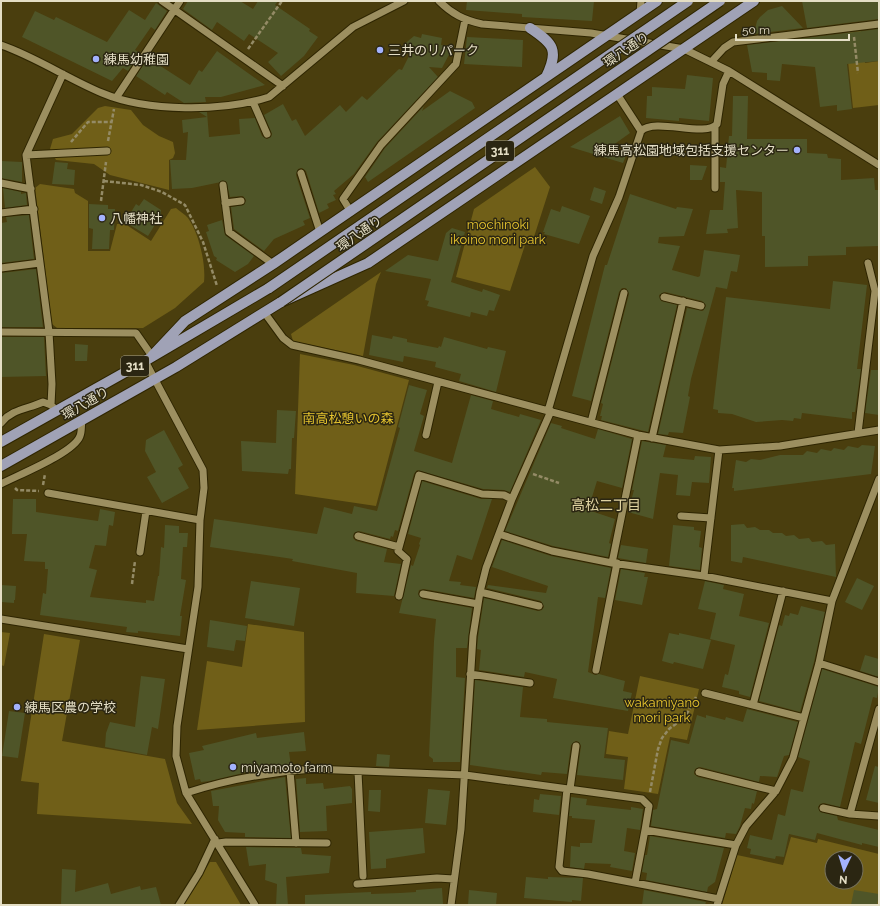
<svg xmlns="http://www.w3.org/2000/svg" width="880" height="906" font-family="Raleway,'Noto Sans JP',sans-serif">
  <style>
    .green { fill: #705f18; fill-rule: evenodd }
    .building { fill: #4f5528 }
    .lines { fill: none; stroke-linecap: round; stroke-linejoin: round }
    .minor-casing { stroke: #2e2501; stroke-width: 9 }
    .major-casing { stroke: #2e2501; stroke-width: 12 }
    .path { stroke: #948b66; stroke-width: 2.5; stroke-dasharray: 4 2; stroke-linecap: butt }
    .minor { stroke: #9c8f60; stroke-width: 7 }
    .major { stroke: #a0a2b6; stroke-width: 10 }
    .major-bridge-casing { stroke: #2e2501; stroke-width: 12; stroke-linecap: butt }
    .major-bridge { stroke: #a0a2b6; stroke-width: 10 }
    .poi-dot { fill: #a3b2fd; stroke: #2b2612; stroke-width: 1.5 }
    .labels { text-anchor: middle; stroke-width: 3; stroke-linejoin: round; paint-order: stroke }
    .shield { fill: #2b2612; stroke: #aca78f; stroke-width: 1 }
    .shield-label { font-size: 12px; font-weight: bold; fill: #e4dec5 }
    .street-label { font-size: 13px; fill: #e4dec5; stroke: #2b2612 }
    .poi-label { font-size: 13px; fill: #e4dec5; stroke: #2b2612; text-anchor: start }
    .park-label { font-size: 13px; fill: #e6c42e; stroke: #2b2612 }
    .neighbourhood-label { font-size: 14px; fill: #e0d3a1; stroke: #2b2612 }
  </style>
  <rect width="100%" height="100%" fill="#4a3e0e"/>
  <path class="green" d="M861 31 865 63 879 61V105L853 108 845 33Z
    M105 106 131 110 143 125 159 136 173 142 175 153 173 158 169 160V190L110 175 94 164 56 160 50 149 53 139 72 134 98 108Z
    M535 167 550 187 533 240 527 239 510 291 456 277 474 209Z
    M40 184 74 189 75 193 88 201V251H110L117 224H125L151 241 171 209 176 208C179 211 185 214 188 218 199 233 206 264 204 282L175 308 143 328H57L52 324 35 188Z
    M381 272 376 284 363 356 293 341 291 334Z
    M300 354 354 365 409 380 376 506 295 494Z
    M248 624 304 632 305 722 197 730 207 661 242 667Z
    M1 632 10 633 4 666 1 665Z
    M44 634 80 640 62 741 165 759 177 803 192 824 37 814 39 783 21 781Z
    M640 676 699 689 687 740 670 737 658 794 624 789 628 757 606 754 609 731 628 734Z
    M791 837 817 843 818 839 879 854V905H722L737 855 783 865ZM832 858H856V882H832Z
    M210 862H216L241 905H184Z"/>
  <path class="building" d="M188 1H240L253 9 258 1H278L275 5 310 29 309 31 318 37 304 56 281 76 268 62 278 53 249 34 244 41 217 22 212 30 183 9Z
    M467 1H594L592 21 522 17V14L466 10Z
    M802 1H879V19L807 28Z
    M156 3 167 11 155 30 151 27 135 50 140 53 128 71 123 68 112 81 22 37 35 11 54 20 56 17 107 42 129 10 145 20Z
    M782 6 803 28 754 34 757 21 760 17 768 10Z
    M879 29V61L847 64 852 109 837 111V105L820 107 815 67 782 64 780 81 767 80V73L752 72 747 45Z
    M422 34 442 38 441 45 453 47 442 68 429 67 438 77 377 142 354 174 334 191 336 194 333 195 336 200 327 204 329 208 319 213 306 171 302 168 298 169 296 175 310 218 303 221 305 225 274 239 264 251 234 229 231 207 244 205 246 200 243 196 230 197 226 181 192 188 172 189 170 160H186L188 132 183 133 182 120 207 117 199 112H207L209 137 240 134 239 119 255 118 262 136 267 139 271 137 272 134 264 115 283 104 292 121 296 119 305 136 340 105 346 112 362 96 367 100 399 69 402 70 413 48 402 46 414 36 421 38Z
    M467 37 523 40 522 67 464 64Z
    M217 51 265 85 221 97H205L206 102 184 103 167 92 165 95 136 76 148 58 190 85 199 70 202 72Z
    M687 75 713 78 709 121 679 118V121L646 118 647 96H652V87L685 89Z
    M450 91 472 102 475 108 368 182 365 177 385 148 424 106 422 111Z
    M733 96H748L747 139H807V153L827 154 828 158 841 159V180L874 178 875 190H879V246L846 247V255L808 256V266L765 267V236H762V192L736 190 738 228 727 229 728 233 706 234 710 210H723L725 182H720V167L726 168 729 136H732Z
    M620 116 630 133 609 148 627 153 623 163 570 147Z
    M1 161 22 162V182L1 178Z
    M55 162 68 163 67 169 75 170 74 185 52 184Z
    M690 165 707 166 702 180H690Z
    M594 187 606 191 602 204 590 200Z
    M3 188 21 192V194L26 193 27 205 5 208Z
    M630 194 676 209 677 207 693 209 684 236 659 237 658 243 680 246 672 270 698 277 700 276 704 250 740 255 737 272 731 271 727 289 716 287 691 379 688 396 690 397 683 433 669 432 668 435 658 434 687 308 703 311 706 305 702 301 665 292 659 295 661 301 677 305 648 432 601 420 602 416H600L603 404 601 403 629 294 626 288H622L619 292 591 401 572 396 605 265H607Z
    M144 199 161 210V215L148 236 125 222 136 204 139 206Z
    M89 204 108 205V209H115L114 230H110L109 249H92L93 229 89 228Z
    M562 206 590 216 579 244 544 234 545 232H543L551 209 560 212Z
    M29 215 34 259 1 263V223L7 222 6 217Z
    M222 220 225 235 254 256 248 264 235 272 216 260 217 258 214 256 206 232 209 231 207 225Z
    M452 228 465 232 451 282 482 292 483 289 500 295 494 311 489 310 487 316 471 312 470 317 427 306 429 301 425 300 431 279 385 271 408 255 438 261 446 233Z
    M36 269 43 327H1V273Z
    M833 281 867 285 857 369H861L855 412H852V419L802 413 801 419 794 418 793 421 782 420 756 422 732 414 718 413V410L713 409 726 297 830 309Z
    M372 335 392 339 393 336 407 339V342L438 348 439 346 441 347 444 337 487 349 488 347 506 351 496 392 459 381 461 374 435 367 436 362 404 356 403 362 369 355Z
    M1 337H44L46 376 1 377Z
    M75 344 88 345 87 361H75Z
    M871 370H879V415L865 413Z
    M409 385 427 390 420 414 424 416 414 451 452 463 471 395 493 401 491 409 519 417 520 414 541 420 510 492 504 490 483 489 417 470 414 474 398 531 395 530 393 537 391 536 390 539 359 531 354 533 353 538 356 541 387 549 384 562 401 564 394 596 356 593 357 573 292 561 293 559 210 547 214 519 317 534 324 507 352 514 354 506 377 511 400 428 398 427Z
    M277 410 296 411 294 438H292L291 469H289L288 474 242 471 241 441 276 443Z
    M551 423 562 426 561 428 595 439 598 429 632 439 622 488 597 481 588 510 615 519 609 543 611 544 608 557 553 546 505 531Z
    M164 430 183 465 178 468 189 488 162 503 147 477 156 472 145 451 146 440Z
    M642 441 666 445 663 457 694 460 695 456 711 457 709 483 692 482 690 496 676 495 678 475 660 473 653 519 628 512 634 490H632Z
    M862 445 875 446 871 474 734 491V488H732L736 460 746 462 751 459 760 460 780 455H803L807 451 817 453 821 449 831 451 834 448 844 450 848 446 858 448Z
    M422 481 481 499H492L472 560 457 555 449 581 461 582 460 585 476 587 474 598 424 589 419 590 418 594 422 599 472 608 467 648H456V677L465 678 460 762H433V759L429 756 434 641 436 619 399 613 411 565 413 566 420 545 419 544 421 538 408 534Z
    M13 499H36V512L98 521 100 509 115 512 113 526 109 525 106 546 95 545 89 568 97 570 90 597 146 603V600L154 601 158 576H159L161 547 164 548 165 525 179 526V533H188L187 547H183L181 579 186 580 180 616H182L180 636 138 631V633L126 632 127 627 40 615 43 593 46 594 48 569H45V562L24 561 27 534H12Z
    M744 524 747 528 755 527 760 530H769L773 533H782L786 536 794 535 799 539 809 538 812 542 822 541 826 545 835 544 836 577 743 557 742 563 731 561V525Z
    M673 525 694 527V530L701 531 699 547 702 548 700 570 669 566Z
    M502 540 551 556 611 568 605 598 598 597 588 672 595 675 599 674 625 681 623 691 632 693 628 711 553 698 557 679 525 672 524 677 479 670 481 650 477 649 478 637 484 598 538 611 542 610 544 607 541 601 487 588 488 585 546 593 548 586 492 567Z
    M621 545 648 549 646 563 618 558Z
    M621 569 645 573 644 577H648L642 605 615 600Z
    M857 578 874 586 862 610 845 602Z
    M251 581 300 588 294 626 245 618Z
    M705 581 724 585 723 589 744 594 739 616 769 623 750 697 739 694V691L722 687 725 674 728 675 735 645 710 639 716 613 698 609Z
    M1 585 16 586 15 600H14V603L1 602Z
    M801 606 825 612 814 662 800 712 759 701 779 625 782 626 785 615 789 616 790 613 798 615Z
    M210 620 247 626 245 641 236 640 234 651 207 647Z
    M669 633 679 635V633L711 640 703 669 674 662 673 664 662 661Z
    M865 655 879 659V677L860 671Z
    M822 669 879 687 877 698 873 697 861 744 855 742 840 807 824 803 820 804 818 807 820 812 837 816 838 820 879 830V847L862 843V845L817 833 815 840 789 834 784 857 776 856 775 859 750 854 751 849 747 848 750 835 772 840 778 814 785 816 791 789 803 792 810 761 798 757Z
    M141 676 165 679 158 729 152 727 147 755 105 747 106 733 110 722 135 727Z
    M475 680 523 687 520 717 547 719V722L608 728 604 758 625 760 623 780 577 775 581 746 579 742 576 741 571 745 567 774 542 772 541 775 470 765Z
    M747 709 798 722 789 755 784 756 777 777 760 776 759 782 700 767 695 769 694 774 698 777 757 791 754 804 752 803 751 809 745 808 740 826 736 834 726 833 725 838 651 826 653 810 657 809 671 740 689 744 697 715 706 718V715L725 720 726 717 743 722Z
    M9 711 25 713 18 758 2 756Z
    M304 732 306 751 289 752 291 766 247 772 210 781 201 782 200 779 195 780 189 753 204 750 202 746 256 733 257 738Z
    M377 754 390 755 389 767 376 766Z
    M875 766 879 767V803L866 800Z
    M285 777 291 838 245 837V833L225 832 218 820 219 806H213L211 791Z
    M306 778V784L323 783 324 789 350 786 352 789V803L326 806 327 831 300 832 296 779Z
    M428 789 450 791 446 825 425 823Z
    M369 790H381L380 812 368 811Z
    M540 794 561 796 559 815 533 812 534 799 539 800Z
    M571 797 587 799 586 805 631 810V807L643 809 640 830 627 828 624 851 635 853 632 871 610 867 611 864 585 863 584 869 570 867 571 846 580 847V843H592L595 820 572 818V816H569Z
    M423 828 425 853 386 859V868L371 869 369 832Z
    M650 836 724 848 715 882 708 887 707 892 646 880 647 873 642 872 645 855H647Z
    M246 847 301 848 302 854 331 856 329 873 286 877 288 905H276L277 884 265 880 266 864 249 866Z
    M62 869 76 870 75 892 108 883 111 894 140 886 141 890 156 887 161 905H61Z
    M526 877 548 879V877L583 878 581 901 572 900V902L524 898Z
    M442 888 443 904 305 905V895L371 892V894L400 893 416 892V890Z
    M469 890 497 893 496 905H468Z
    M644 890 706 902 705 905H642Z
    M854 890 879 894 877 905H851Z"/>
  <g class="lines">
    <defs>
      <path id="minor" d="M162 1 283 86
        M439 1C452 14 464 20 482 24L591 33 684 49 729 71 879 165
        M640 13 641 1
        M1 45C36 57 68 79 102 93 147 112 223 112 269 97L353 27 404 1
        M712 61 724 48 733 42 879 24
        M617 94 641 131C655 117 705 138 717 124L723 84 729 71
        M116 98 180 1
        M253 102 267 134
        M26 155 107 151
        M301 173 320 232
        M1 183 31 189
        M223 185 229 232 273 264
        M715 188V127
        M225 203 241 201
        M351 212 343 199 381 145 456 64 465 20
        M1 213 34 209
        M1 268 40 263
        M664 297 701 306
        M264 312 283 338 292 345 359 360 638 435 719 450 780 446 879 430
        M1 332 136 333 152 356
        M145 361 203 470 204 488 200 520 198 587 177 726 176 756 186 793 255 905
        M51 405 52 384 49 332 26 155 63 74
        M548 411 593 256 619 197 641 131
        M591 422 624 293
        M1 423C12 409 28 409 43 402L51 405 53 407
        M858 433 875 291 868 263
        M426 435 438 382
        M638 435 612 563 704 576 832 601
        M652 438 683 301
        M1 484C18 475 74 453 80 436 82 431 81 425 82 420
        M48 493 200 520
        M681 516 711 518
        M499 534 552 551 612 563
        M358 536 399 547
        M140 552 146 511
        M704 576 719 450
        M783 591 753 705 804 718
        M480 592 539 606
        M423 594 478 604
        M399 596 407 559 398 551 419 475 482 494 504 495 512 499
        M1 619 188 649
        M819 663 879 682
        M596 670 617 563
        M470 674 530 683
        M705 693 753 705
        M290 771 296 843
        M358 772 363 876
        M699 772 776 791
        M567 789 559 867 562 871 588 874 719 899
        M570 789 576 746
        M186 793C226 780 270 772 312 769L465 775 642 799 649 806 645 830 736 845
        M823 808 850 814 879 816
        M850 814 879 709
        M218 843 226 842 327 843
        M635 883 645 830
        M357 884 437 878 454 879
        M179 905 199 873 215 839
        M451 905 461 829 473 636 480 592 486 568 512 499 551 411
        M717 905 736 845 746 826 776 791 793 758 819 663 832 601 879 479"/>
      <path id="major" d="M530 28C554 44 559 50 546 77
        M152 356 185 321 273 264 657 1
        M1 442 145 361 269 288
        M1 466 176 367 281 302 368 263 754 1"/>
    </defs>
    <use href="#minor" class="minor-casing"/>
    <use href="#major" class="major-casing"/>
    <path class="path" d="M854 37 858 73
      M248 49 282 1
      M108 141 114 109
      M71 142 88 122H111
      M104 181 141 185 162 192 185 205 203 242 217 286
      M101 201 106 162
      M533 474 559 483
      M43 485 45 474
      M15 488 17 490 39 491
      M132 584 135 561
      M650 792 658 749 662 738 669 729 685 717 696 697"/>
    <use href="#minor" class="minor"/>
    <use href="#major" class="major"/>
    <defs>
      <path id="major-bridge" d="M269 288 688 1
        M281 302 720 1"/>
    </defs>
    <use href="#major-bridge" class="major-bridge-casing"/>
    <use href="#major-bridge" class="major-bridge"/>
  </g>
  <g class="poi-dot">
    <circle cx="380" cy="50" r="4"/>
    <circle cx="96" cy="59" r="4"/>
    <circle cx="797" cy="150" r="4"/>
    <circle cx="102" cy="218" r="4"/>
    <circle cx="17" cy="707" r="4"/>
    <circle cx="233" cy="767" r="4"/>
  </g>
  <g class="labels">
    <g class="shield">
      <rect x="486" y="141" width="28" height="20" rx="3"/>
      <rect x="121" y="356" width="28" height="20" rx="3"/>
    </g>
    <g class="shield-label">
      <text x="500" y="155">311</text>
      <text x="135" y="370">311</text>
    </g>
    <g class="street-label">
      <text transform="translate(626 49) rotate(-34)" y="5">環八通り</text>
      <text transform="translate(359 233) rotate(-35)" y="5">環八通り</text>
      <text transform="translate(85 403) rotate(-30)" y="5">環八通り</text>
    </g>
    <g class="poi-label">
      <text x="388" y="55">三井のリパーク</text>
      <text x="104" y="64">練馬幼稚園</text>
      <text x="789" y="155" text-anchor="end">練馬高松園地域包括支援センター</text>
      <text x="110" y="223">八幡神社</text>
      <text x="25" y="712">練馬区農の学校</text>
      <text x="241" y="772">miyamoto farm</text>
    </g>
    <g class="park-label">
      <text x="498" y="229">mochinoki<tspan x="498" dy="15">ikoino mori park</tspan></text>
      <text x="348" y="423">南高松憩いの森</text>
      <text x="662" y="707">wakamiyano<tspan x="662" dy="15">mori park</tspan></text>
    </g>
    <g class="neighbourhood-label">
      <text x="606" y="510">高松二丁目</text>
    </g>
  </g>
  <rect width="880" height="906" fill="none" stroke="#e4dec5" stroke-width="4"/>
  <g transform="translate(844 870) rotate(184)"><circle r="19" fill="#2b2612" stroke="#75705a"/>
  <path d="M0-3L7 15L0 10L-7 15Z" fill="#a3b2fd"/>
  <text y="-6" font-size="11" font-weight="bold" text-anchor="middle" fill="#e4dec5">N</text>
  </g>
  <path d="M736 34v6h113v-6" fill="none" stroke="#e4dec5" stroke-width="2"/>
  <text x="742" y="34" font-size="12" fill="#e4dec5" stroke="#2b2612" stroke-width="3" paint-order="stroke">50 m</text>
</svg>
